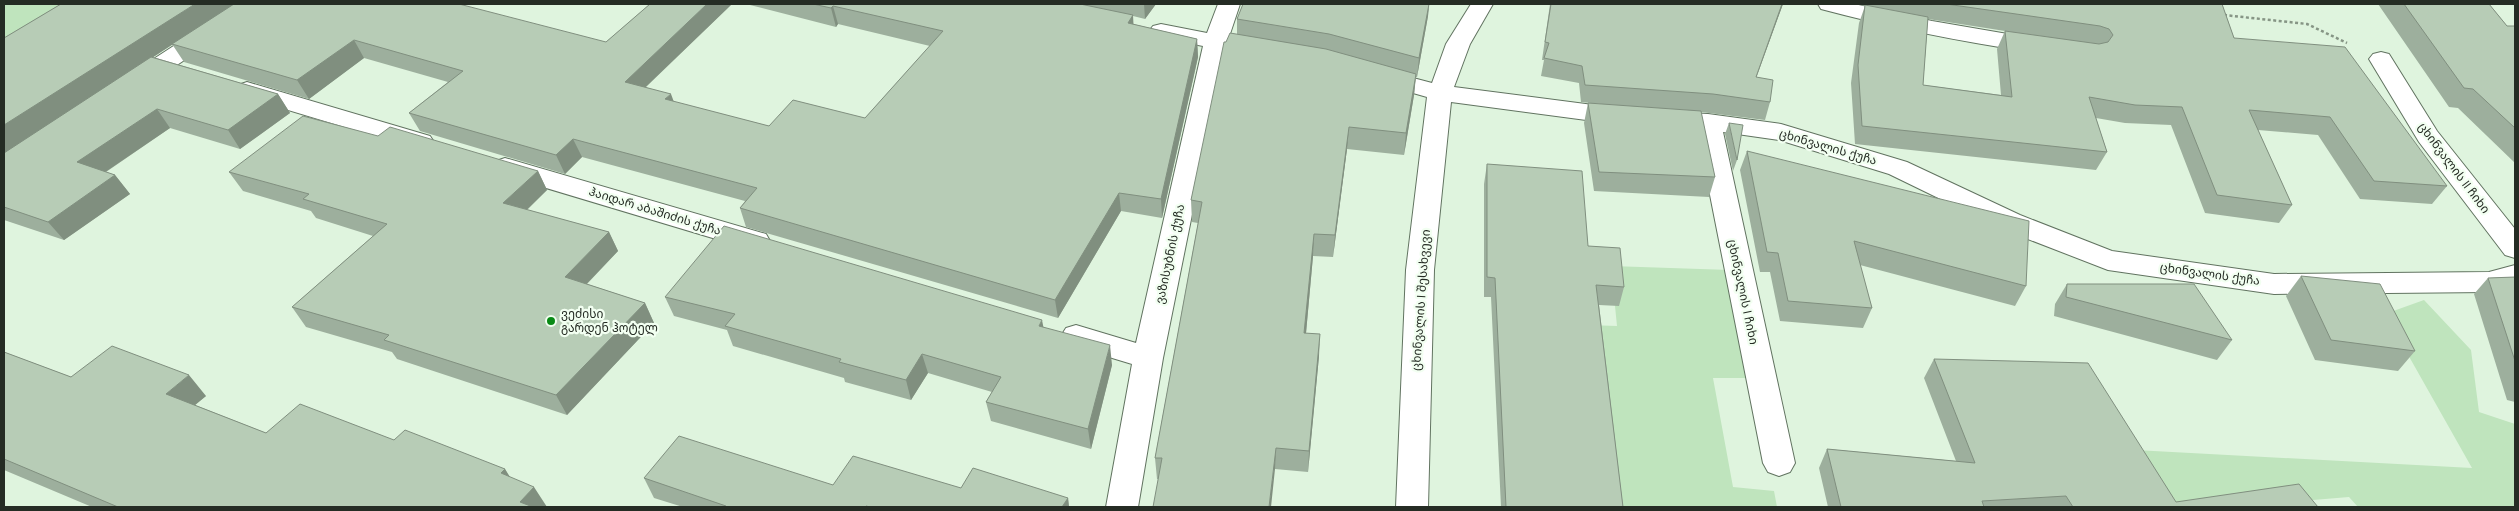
<svg xmlns="http://www.w3.org/2000/svg" width="2519" height="511" font-family="'DM Sans','Noto Sans Georgian',sans-serif">
  <style>
    .green { fill: #bfe4bd }
    .lines { fill: none; stroke-linecap: round; stroke-linejoin: round }
    .street-casing { stroke: #617360; stroke-width: 2 }
    .path { stroke: #869585; stroke-width: 2.5; stroke-dasharray: 3 2.5; stroke-linecap: butt }
    .street { fill: #fff; fill-rule: evenodd }
    .wall { fill: #9daf9d; fill-rule: evenodd }
    .shaded-wall { fill: #808f7f }
    .building { fill: #b7ccb6; stroke: #808f7f }
    .poi-dot { fill: #088a15; stroke: #f2fff1; stroke-width: 2 }
    .labels { text-anchor: middle; stroke-width: 4.5; stroke-linejoin: round; paint-order: stroke }
    .street-label { font-size: 12px; fill: #252c24; stroke: #f2fff1 }
    .poi-label { font-size: 12px; fill: #252c24; stroke: #f2fff1; text-anchor: start }
  </style>
  <rect width="100%" height="100%" fill="#dff4de"/>
  <path class="green" d="M4 4H83L4 52Z
    M1611 266 1730 270 1756 378H1713L1733 487 1774 491 1777 507H1606L1587 325 1617 326Z
    M2424 300 2471 350 2479 412 2515 424V507H2358L2349 497 2229 507H2164L2135 450 2472 468 2385 314Z"/>
  <g class="lines">
    <defs>
      <path id="street" d="M238 4H264L261 9 144 87 135 89 126 87 123 82 126 77Z
        M1218 4H1240L1229 37 1269 46 1273 51 1269 56 1261 58 1225 51 1163 358 1138 507H1106L1132 364 1066 344 1061 336 1066 328 1076 325 1136 343 1203 46 1153 36 1149 31 1153 26 1161 24 1207 33Z
        M1471 4H1493L1470 44 1454 87 1624 109 1633 111 1636 117 1633 123 1624 125 1451 102 1434 270 1428 507H1396L1406 270 1427 97 1371 81 1367 76 1371 71 1379 69 1432 83 1446 44Z
        M1818 4H1854L1932 21 2037 39 2045 41 2049 46 2045 51 2037 53C1964 42 1892 28 1821 9Z
        M2381 52 2389 54 2437 131 2515 229V258L2505 255 2419 142 2369 59 2373 54Z
        M247 82 430 136 434 142 430 148 421 150 238 95 235 90 238 85Z
        M1665 112 1708 114 1781 124 1907 162 2020 215 2112 251 2274 274 2489 272 2515 265V285L2489 292 2274 294 2108 270 2002 229 1889 174 1779 140 1723 132 1795 463 1790 472 1779 476 1768 472 1763 463 1697 129 1656 126 1653 120 1656 114Z
        M505 158 766 234 770 241 766 248 756 251 496 173 492 167 496 161Z"/>
    </defs>
    <use href="#street" class="street-casing"/>
    <path class="path" d="M2224 15 2307 24 2347 43"/>
    <use href="#street" class="street"/>
  </g>
  <path class="wall" d="M61 4 606 42 650 4H732L646 87 674 102 769 126 865 118 930 46 838 24 836 27 746 4H1156L1145 19 1133 16V24L1197 39 1198 57 1162 218 1121 211 1058 318 746 227 740 208 745 201 582 157 565 174 420 131 409 113 448 82 364 58 309 99 184 62 172 44 153 57 278 94 290 113 240 149 170 128 106 172 115 175 130 194 64 240 4 220V38Z
    M1243 4H1429L1428 16 1417 77H1416L1414 95 1404 155 1347 149 1333 257 1313 256 1306 333 1319 356 1308 472 1275 469 1157 479 1155 458 1198 223 1192 222 1191 200 1226 42 1237 35V19Z
    M1550 4H1783L1756 77 1770 102 1765 120 1701 112 1715 177 1709 197 1594 191 1584 123 1588 103 1610 105 1581 102 1579 83 1541 76 1544 60H1542Z
    M1855 4H2222L2234 38 2447 186 2432 204 2360 199 2318 135 2258 130 2292 205 2279 223 2205 213 2171 125 2125 123 2096 118 2107 152 2096 170 1855 144 1851 83 1859 23 1865 6ZM1928 19 2005 31 1997 49 2001 95 1923 85Z
    M2378 4H2489L2507 26H2515V163L2458 108 2449 107Z
    M1729 123 1737 160 1733 171 1725 134Z
    M378 136 538 171 547 190 527 210 609 232 618 251 587 284 645 303 654 323 567 415 397 359 392 352 306 327 292 307 373 236 316 218 311 211 243 191 229 172Z
    M1747 151 2026 286 2015 306 1860 265 1872 308 1863 328 1780 321 1770 272H1760L1740 170Z
    M1487 164 1588 246 1624 287 1619 306 1599 305 1623 507H1501L1491 297H1484V184Z
    M2301 276 2415 351 2398 371 2315 360 2286 296Z
    M2515 277V402L2507 400 2474 294 2488 278Z
    M2067 284 2232 340 2217 360 2054 316 2055 304Z
    M665 297 1043 327 1112 365 1091 449 991 421 986 402 992 392 928 373 911 400 845 382 844 378 733 346 727 330 674 316Z
    M4 352 71 377 206 396 195 405 266 433 394 440 505 469 509 477 547 507H92L4 470Z
    M1934 359 2176 502 2318 507H1828L1819 468 1827 449 1956 461 1924 378Z
    M644 478 833 485 961 488 1068 498 1069 507H683L654 498Z"/>
  <path class="shaded-wall" d="M195 4H235L4 154V125Z
    M707 4H732L632 100 625 82Z
    M1144 4H1156L1145 19Z
    M1429 4 1428 16 1417 77 1419 58Z
    M1782 4H1783L1750 95 1756 77Z
    M833 6 838 24 836 27 831 8Z
    M1133 15 1134 34 1128 23Z
    M1197 39 1198 57 1162 218 1161 199Z
    M354 40 364 58 309 99 297 80Z
    M1416 74 1414 95 1404 155 1406 133Z
    M278 94 290 113 240 149 228 130Z
    M671 94 678 113 665 99Z
    M157 109 170 128 92 181 77 162Z
    M1349 127 1347 149 1333 257 1335 235Z
    M573 139 582 157 565 174 556 155Z
    M538 171 547 190 513 223 503 203Z
    M115 175 130 194 64 240 48 222Z
    M1119 193 1121 211 1058 318 1055 300Z
    M609 232 618 251 575 296 565 277Z
    M1314 234 1313 256 1304 355V333Z
    M645 303 654 323 567 415 556 395Z
    M1042 320 1046 340 1039 326Z
    M1320 334 1319 356 1308 472 1309 451Z
    M1110 345 1112 365 1091 449 1088 429Z
    M922 354 928 373 911 400 906 380Z
    M189 375 206 396 184 414 166 394Z
    M1276 448 1275 469 1271 507H1269Z
    M505 469 518 490 501 473Z
    M534 487 547 507H523L520 502Z
    M1068 498 1069 507H1062Z"/>
  <path class="building" d="M61 4H195L4 125V38Z
    M234 4H459L606 42 650 4H707L625 82 671 94 665 99 769 126 793 100 865 118 943 31 833 6 831 8 813 4H1080L1133 15 1128 23 1197 39 1161 199 1119 193 1055 300 740 208 757 188 573 139 556 155 409 113 463 71 354 40 297 80 172 44Z
    M1243 4H1429L1419 58 1329 34 1237 19Z
    M1551 4H1782L1756 77 1773 80 1770 102 1713 94 1585 85 1582 66 1544 58 1549 43 1545 42Z
    M1946 4H2222L2234 38 2345 47 2447 186 2374 181 2330 117 2249 110 2292 205 2217 195 2182 107 2135 105 2089 97 2107 152 1862 126 1858 65 1865 5 1928 17 1923 85 2012 97 2005 31 2099 44 2108 42 2113 35 2109 29 2100 26Z
    M2404 4H2489L2507 26H2515V128L2473 89 2464 88Z
    M1230 33 1326 49 1416 74 1406 133 1349 127 1335 235 1314 234 1304 333 1320 334 1309 451 1276 448 1269 507H1153L1162 458H1155L1202 202 1191 200 1224 42H1226Z
    M151 57 278 94 228 130 157 109 77 162 115 175 48 222 4 207V153Z
    M1588 103 1701 111 1715 177 1599 172Z
    M303 116 378 136 390 127 538 171 503 203 609 232 565 277 645 303 556 395 384 340 389 335 292 307 387 224 303 199 309 194 229 172Z
    M1729 123 1743 125 1737 160Z
    M1747 151 2029 221 2026 286 1854 241 1872 308 1788 301 1778 253 1767 252Z
    M1487 164 1582 171 1588 246 1620 248 1624 287 1596 285 1623 507H1506L1495 278 1487 277Z
    M724 226 1042 320 1039 326 1110 345 1088 429 986 402 1001 377 922 354 906 380 839 362 841 359 725 326 735 314 665 297Z
    M2301 276 2380 284 2415 351 2331 340Z
    M2515 277V361L2488 278Z
    M2067 284H2194L2232 340 2066 297Z
    M112 346 189 375 166 394 266 433 300 404 394 440 405 430 505 469 501 473 534 487 520 502 533 507H118L4 459V352L71 377Z
    M1934 359 2088 363 2176 502 2299 484 2318 507H2073L2066 496 1982 501 1984 507H1841L1827 449 1975 463Z
    M679 436 833 485 853 456 961 488 973 468 1068 498 1062 507H870L866 506 865 507H725L726 506 644 478Z"/>
  <circle class="poi-dot" cx="551" cy="321" r="5"/>
  <g class="labels">
    <g class="street-label">
      <text transform="translate(1828 147) rotate(16)" y="4">ცხინვალის ქუჩა</text>
      <text transform="translate(2454 168) rotate(53)" y="4">ცხინვალის II ჩიხი</text>
      <text transform="translate(655 211) rotate(17)" y="4">ჰაიდარ აბაშიძის ქუჩა</text>
      <text transform="translate(1170 254) rotate(-78)" y="4">ვაზისუბნის ქუჩა</text>
      <text transform="translate(2210 274) rotate(8)" y="4">ცხინვალის ქუჩა</text>
      <text transform="translate(1743 292) rotate(78)" y="4">ცხინვალის I ჩიხი</text>
      <text transform="translate(1421 300) rotate(-86)" y="4">ცხინვალის I შესახვევი</text>
    </g>
    <g class="poi-label">
      <text x="561" y="318">ვეძისი<tspan x="561" dy="14">გარდენ ჰოტელ</tspan></text>
    </g>
  </g>
  <rect width="2519" height="511" fill="none" stroke="#252c24" stroke-width="10"/>
</svg>
